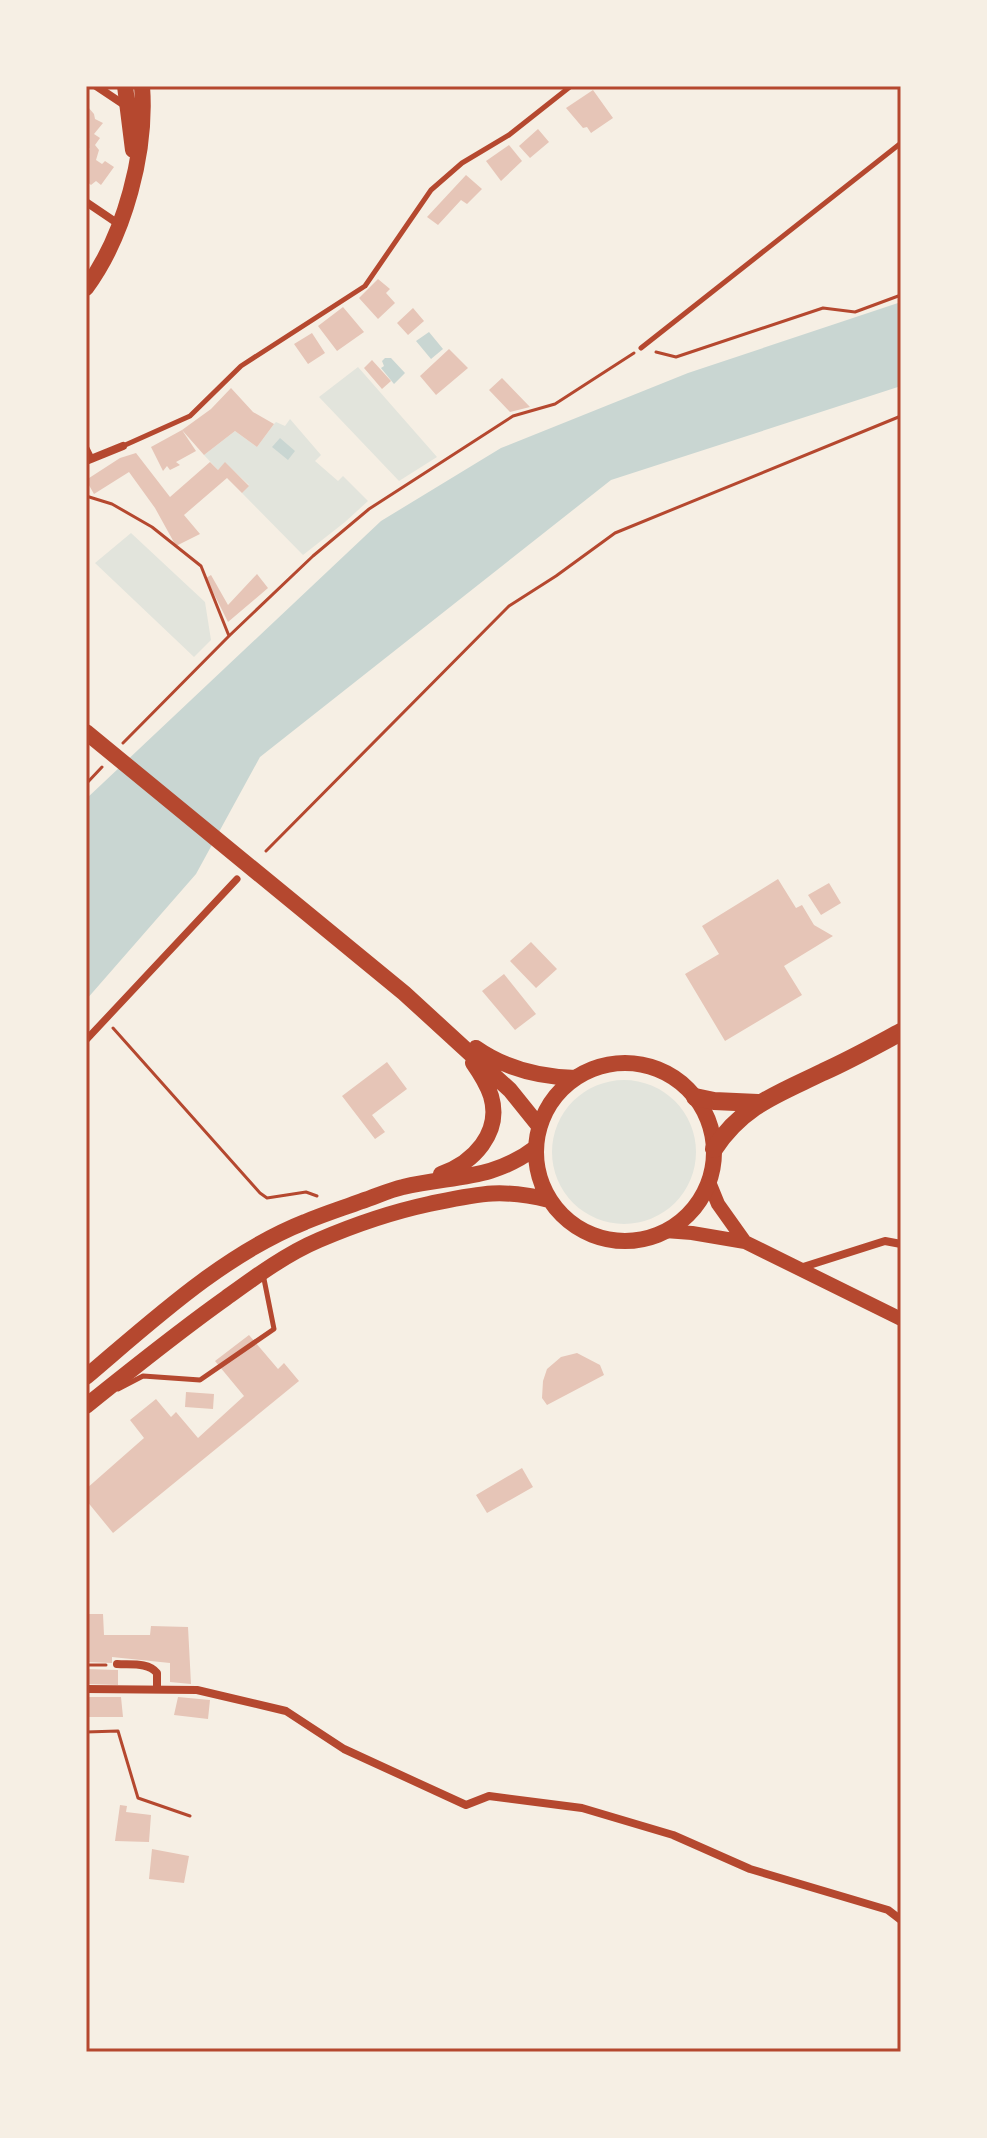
<svg xmlns="http://www.w3.org/2000/svg" width="987" height="2138" font-family="'Fira Sans Condensed',sans-serif">
  <style>
    .green { fill: #e2e4dc }
    .water { fill: #c9d6d2 }
    .building { fill: #e6c5b7 }
    .lines { fill: none; stroke-linecap: round; stroke-linejoin: round }
    .path { stroke: #b5482f; stroke-width: 3 }
    .service { stroke: #b5482f; stroke-width: 5 }
    .pedestrian { stroke: #b5482f; stroke-width: 7 }
    .minor { stroke: #b5482f; stroke-width: 8 }
    .secondary { stroke: #b5482f; stroke-width: 14 }
    .primary { stroke: #b5482f; stroke-width: 16 }
    .trunk { stroke: #b5482f; stroke-width: 18 }
    .neatline { fill: none; stroke: #b5482f; stroke-width: 3 }
  </style>
  <rect width="100%" height="100%" fill="#f6efe4"/>
  <path class="green" d="M358 367 437 457 399 481 319 397Z
    M290 419 321 455 315 461 338 481 343 476 368 501 345 522 303 555 242 493 249 485 225 463 218 470 204 455 235 431 257 447 274 424 276 422 285 426Z
    M131 533 205 602 211 640 194 657 95 563Z
    M552 1152a72 72 0 1 1 144 0a72 72 0 1 1-144 0Z"/>
  <path class="water" d="M901 302V386L611 480 260 757 196 874 86 1000V799L381 521 501 448 688 373Z
    M429 332 443 349 431 359 416 341Z
    M385 358H391L405 373 394 384 381 368 384 366 382 361Z
    M280 438 295 451 288 460 272 447Z"/>
  <path class="building" d="M593 90 613 118 591 133 587 127 583 128 566 108Z
    M88 107 94 114 95 119 103 123 94 134 100 138 95 145 99 150 96 160 102 164 105 161 114 167 101 185 96 181 91 185 86 181V152L90 149 86 146V108Z
    M538 129 549 142 530 158 519 146Z
    M509 145 522 161 501 181 486 161Z
    M466 175 482 189 467 204 461 200 438 225 427 217Z
    M378 279 390 289 386 293 395 303 378 319 359 298Z
    M343 307 364 332 337 351 318 326Z
    M413 308 424 321 408 335 397 323Z
    M312 333 325 353 308 364 294 344Z
    M449 349 468 368 436 395 420 376Z
    M372 360 391 381 382 389 364 368Z
    M502 378 530 407 510 412 489 390Z
    M231 388 253 412 274 424 257 447 235 431 204 455 182 430 196 451 176 462 180 465 170 470 167 466 163 471 151 447 182 430 211 409Z
    M136 453 170 497 210 462 218 470 225 462 249 486 242 493 227 478 184 515 200 534 176 546 155 508 129 472 94 494 86 480 120 458Z
    M257 574 268 588 228 622 206 578 211 575 228 605Z
    M778 879 796 908 802 905 814 925 833 936 784 966 802 995 725 1041 685 974 719 954 702 926Z
    M829 883 841 903 821 915 808 895Z
    M531 942 557 969 536 988 510 961Z
    M504 974 536 1014 515 1030 482 991Z
    M387 1062 407 1089 372 1115 385 1132 375 1139 342 1096Z
    M249 1335 278 1369 284 1363 299 1381 113 1533 86 1500V1489L144 1438 130 1420 156 1399 171 1417 176 1412 198 1438 244 1396 215 1361Z
    M577 1353 600 1365 604 1375 547 1405 542 1398 543 1381 547 1369 561 1357Z
    M186 1392 214 1394 213 1409 185 1407Z
    M522 1468 533 1487 487 1513 476 1495Z
    M86 1614H103L104 1635H150L151 1626 188 1627 191 1684 170 1682V1663L112 1657V1663L86 1662Z
    M86 1669 118 1670V1685L86 1684Z
    M86 1697H121L123 1717H86Z
    M178 1697 210 1700 208 1719 174 1715Z
    M120 1805 127 1806 126 1812 151 1815 149 1842 115 1841Z
    M152 1849 189 1856 184 1883 149 1879Z"/>
  <g class="lines">
    <path class="path" d="M656 352 676 357 823 308 855 312 901 295
      M86 496 112 504 152 527 201 566 229 636
      M123 743 229 636 313 556 369 509 513 416 555 404 634 353
      M86 784 102 767
      M266 851 509 606 556 576 615 533 901 416
      M113 1028 260 1193 267 1198 306 1192 317 1196
      M86 1665H106
      M86 1732 118 1731 138 1798 190 1816"/>
    <path class="service" d="M641 348 901 143
      M86 446 92 458
      M123 446 190 416 241 366 365 286 431 190 462 163 509 135 571 86
      M118 1389 143 1376 200 1380 274 1329 263 1274"/>
    <path class="pedestrian" d="M86 1040 237 879"/>
    <path class="minor" d="M96 86 126 106
      M86 202 120 225
      M86 461 123 446
      M800 1268 885 1241 901 1244
      M117 1664C131 1665 148 1662 157 1673V1689
      M86 1689 197 1690 286 1711 344 1749 466 1805 489 1796 582 1808 673 1835 750 1869 888 1910 901 1920"/>
    <path class="secondary" d="M709 1182 718 1204 745 1242
      M665 1231 692 1233 745 1242 901 1319"/>
    <path class="primary" d="M125 86 133 150
      M86 288C125 235 147 151 142 86
      M86 732 404 993 510 1090 539 1126
      M476 1048C506 1069 539 1077 576 1078
      M536 1152a89 89 0 1 1 178 0a89 89 0 1 1-178 0Z
      M441 1174C473 1163 502 1133 491 1096 487 1084 480 1073 473 1063
      M86 1377C152 1321 224 1254 305 1222 324 1214 343 1208 362 1201 375 1197 389 1190 403 1187 452 1175 492 1181 535 1148
      M86 1406C132 1369 178 1332 226 1298 255 1277 286 1254 319 1240 354 1225 392 1212 429 1204 478 1194 500 1188 549 1200"/>
    <path class="trunk" d="M695 1097 714 1101 758 1103
      M714 1149C743 1105 778 1094 823 1072 850 1060 875 1046 901 1032"/>
  </g>
  <rect width="987" height="2138" fill="none" stroke="#f6efe4" stroke-width="176"/>
  <rect x="88" y="88" width="811" height="1962" class="neatline"/>
</svg>
